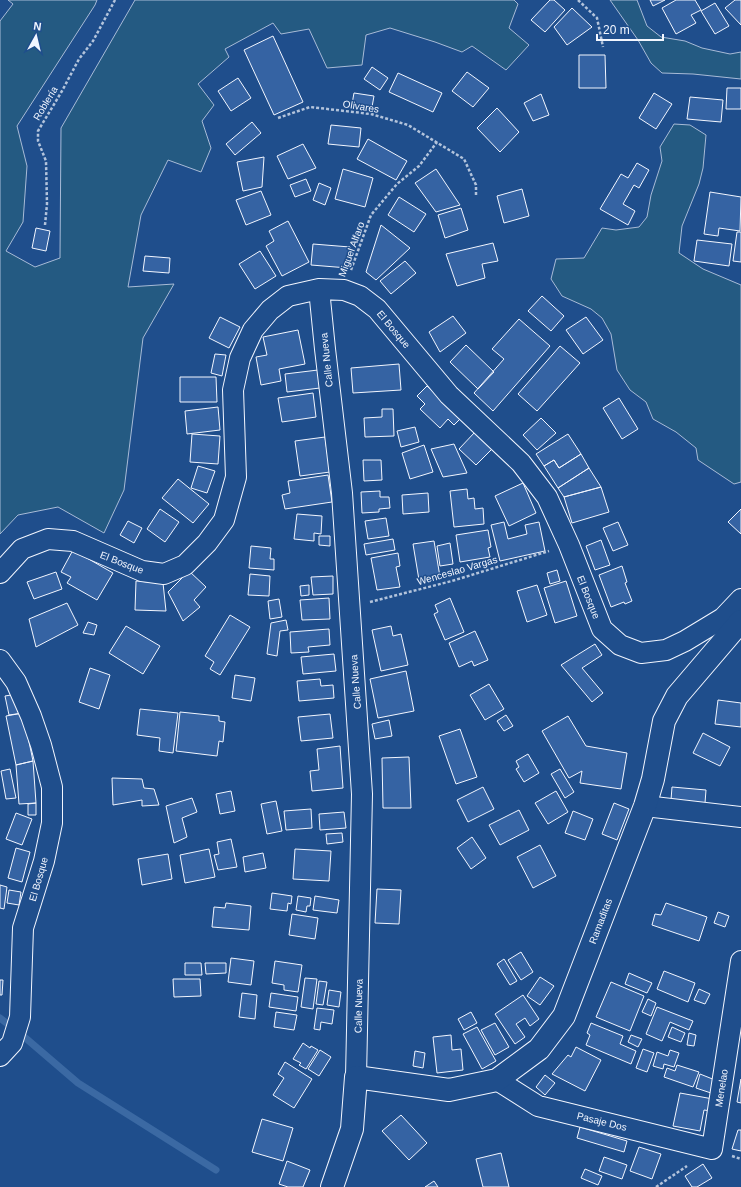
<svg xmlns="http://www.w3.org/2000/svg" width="741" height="1187" font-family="Arial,sans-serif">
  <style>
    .green { fill: #245a82; stroke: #a8bbd7 }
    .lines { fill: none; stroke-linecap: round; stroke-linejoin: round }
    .stream { stroke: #3b69a3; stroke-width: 7 }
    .building { fill: #3563a3; stroke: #f2f6ff }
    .minor-casing { stroke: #f2f6ff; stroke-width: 22 }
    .tertiary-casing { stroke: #f2f6ff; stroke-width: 24 }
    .path { stroke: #b3c4dc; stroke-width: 2.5; stroke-dasharray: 3 2; stroke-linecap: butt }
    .minor { stroke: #1f4e8c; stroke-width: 20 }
    .tertiary { stroke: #1f4e8c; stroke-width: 22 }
    .labels { text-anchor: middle; stroke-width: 3; stroke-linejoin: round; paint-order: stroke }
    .street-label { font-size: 10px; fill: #f2f6ff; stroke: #1f4e8c }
  </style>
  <rect width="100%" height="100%" fill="#1f4e8c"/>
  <path class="green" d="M8 0H97L95 5 17 126 27 166 23 222 6 251 35 267 60 258 61 128 135 0H514L518 4 509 28 529 45 506 70 472 46 462 52 435 42 390 28 366 35 362 65 327 68 309 29 281 34 273 23 225 49 229 57 198 84 214 105 202 121 211 148 201 172 168 160 141 215 128 287 174 284 143 338 124 490 104 533 58 507 18 515 0 534V21L13 4Z
    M610 0H637L647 26 661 37 685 41 702 48 730 54 741 52V79L693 74 662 73 651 63 638 40Z
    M674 124 690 125 706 135 703 168 699 184 682 226 679 253 703 269 741 285V482L734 484 698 460 696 448 676 432 653 419 646 402 630 390 617 370 611 334 602 318 591 309 562 296 551 279 556 259 584 258 602 228 616 230 639 227 647 217 651 195 662 161 660 147Z"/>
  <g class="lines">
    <path class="stream" d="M0 1018 22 1035 78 1083 216 1170"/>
  </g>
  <path class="building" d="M550 0H554L565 10 545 32 531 20Z
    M650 0H665L653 6Z
    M676 0H695L701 10 691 15 696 23 676 34 662 8Z
    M735 0H741V25L725 8Z
    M715 3 729 26 715 34 701 11Z
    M572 8 592 27 567 45 554 27Z
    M273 36 303 102 274 115 244 50Z
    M579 55H605L606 88H579Z
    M372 67 388 78 380 90 364 79Z
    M467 72 489 88 473 107 452 91Z
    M398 73 442 93 433 112 389 92Z
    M238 78 251 98 231 111 218 91Z
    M727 88H741V109H726Z
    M354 93 374 96 372 107 352 104Z
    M654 93 672 104 656 129 639 118Z
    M541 94 549 115 533 121 524 103Z
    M690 97 723 100 721 122 687 119Z
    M497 108 519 132 500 152 477 128Z
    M252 122 261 133 235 155 226 144Z
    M331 125 361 128 359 147 328 144Z
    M368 139 407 161 396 180 357 159Z
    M303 144 316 168 288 179 277 156Z
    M264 157 262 187 243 191 237 162Z
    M637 163 649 170 639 188 634 185 623 204 635 211 628 225 600 209 621 174 628 178Z
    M343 169 373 178 365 207 335 199Z
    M436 169 460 205 436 212 415 183Z
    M306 179 311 191 295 197 290 185Z
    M319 183 331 188 325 205 313 200Z
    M522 189 529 216 504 223 497 196Z
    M261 191 271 215 246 225 236 200Z
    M710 192 741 197 740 231 719 228 718 236 704 234Z
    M399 197 426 214 414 232 388 215Z
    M461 208 468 230 445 238 438 215Z
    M288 221 309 262 282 276 266 246 274 241 269 231Z
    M381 225 410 248 376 280 366 272Z
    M36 228 50 231 46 251 32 248Z
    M737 232H741V262L733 261Z
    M697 240 732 244 729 266 694 261Z
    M493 243 498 261 482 264 485 278 457 286 446 254Z
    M313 244 350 247 348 268 311 265Z
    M260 251 276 276 255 289 239 264Z
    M145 256 170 258 169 273 143 271Z
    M405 261 416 273 391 294 380 281Z
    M542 296 564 316 551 331 528 311Z
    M453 316 466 333 440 352 429 332Z
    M220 317 240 327 229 348 209 338Z
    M586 317 603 340 583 354 566 330Z
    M519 319 550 346 493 411 474 393 504 359 492 349Z
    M298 330 305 364 279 369 281 381 261 385 256 357 267 355 263 337Z
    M466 345 494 372 478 389 450 362Z
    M560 346 580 363 537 411 518 394Z
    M215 354 226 355 222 376 211 373Z
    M399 364 401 390 353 393 351 368Z
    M318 370 320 388 287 392 285 374Z
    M180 377H216L217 402H180Z
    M427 386 462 417 454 425 448 419 440 428 420 409 425 404 417 396Z
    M313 393 316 417 282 422 278 398Z
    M619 398 638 429 622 439 603 408Z
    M218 407 220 430 187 434 185 411Z
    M382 409H393L394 436 365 437 364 418 382 417Z
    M541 418 556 433 537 450 523 435Z
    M415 427 419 442 401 447 397 431Z
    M475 432 492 449 476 465 459 449Z
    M192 434 220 436 218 464 190 462Z
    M568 434 581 454 559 468 554 460 544 466 536 454Z
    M325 437 330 472 300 476 295 441Z
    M454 444 467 473 443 477 431 449Z
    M424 445 433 472 410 479 402 453Z
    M581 454 589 468 558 488 544 466 554 460 559 468Z
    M363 460H381L382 480 364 481Z
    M198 466 215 471 207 493 191 488Z
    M589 468 601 487 564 497 558 488Z
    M328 475 332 502 285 509 282 495 290 493 288 481Z
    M178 479 209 504 193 523 162 498Z
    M523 483 536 513 509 526 495 496Z
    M601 487 609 512 572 523 564 497Z
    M467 489 468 499 474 498 475 509 483 508 484 524 454 527 450 491Z
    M380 491V497H389L390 508 379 509V512L362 513 361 492Z
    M428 493 429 512 403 514 402 495Z
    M160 509 179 522 165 542 147 529Z
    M741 509V534L728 522Z
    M297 514 322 516 321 534 314 533V541L294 539Z
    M386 518 389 536 368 539 365 521Z
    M128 521 142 528 134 543 120 535Z
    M504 522 508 539 527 534 525 525 539 522 545 551 500 561 491 525Z
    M618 522 628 545 613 551 603 528Z
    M488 530 491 547 488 548 490 557 460 562 456 535Z
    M319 536H330V546L319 545Z
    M393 539 395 550 366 555 364 544Z
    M601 540 610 565 595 570 586 546Z
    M434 541 440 577 419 580 413 544Z
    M450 543 453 564 440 566 437 546Z
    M251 546 271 548 270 559H274V570L249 568Z
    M73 550 113 573 97 600 67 583 71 577 61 572Z
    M398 553 400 566 396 567 400 587 377 590 371 558Z
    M622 566 627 582 625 583 632 601 625 604 624 602 611 607 599 575Z
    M557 570 560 581 550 584 547 573Z
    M189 571 206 587 194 600 200 607 183 621 168 592Z
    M56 572 62 589 34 599 27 582Z
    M250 574 270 576 269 596 248 595Z
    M333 576V594L313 595 311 577Z
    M136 581 163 583 166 611 135 610Z
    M566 581 577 616 555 623 544 588Z
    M309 585V595L301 596 300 586Z
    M537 585 547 615 527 622 517 591Z
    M329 598 330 619 302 620 300 600Z
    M450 598 464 632 445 640 434 614 438 612 435 605Z
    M279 599 282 617 270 619 268 601Z
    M67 603 78 625 36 647 29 619Z
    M230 615 250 627 220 675 210 669 214 662 205 656Z
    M286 620 288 630 280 631 277 656 267 654 271 623Z
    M88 622 97 625 94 635 83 633Z
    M126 626 160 646 143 674 109 653Z
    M391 626 393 636 401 634 408 665 381 671 372 630Z
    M329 629 330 645 308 647 309 652 291 653 290 632Z
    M475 631 488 660 474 666 472 661 459 667 449 643Z
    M595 644 602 655 582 668 603 693 592 702 561 665Z
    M334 654 336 671 303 674 301 657Z
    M90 668 110 675 99 709 79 702Z
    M406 671 414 711 378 718 370 679Z
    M235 675 255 678 251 701 232 698Z
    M320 679 321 686 333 685 334 698 299 701 297 681Z
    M489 684 504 709 485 720 470 695Z
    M17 694 23 713 9 715 5 696Z
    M718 700 741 703V727L715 724Z
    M140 709 178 713 173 753 159 751 160 738 137 735Z
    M180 712 219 716V721L225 722 223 742 219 741 217 756 176 751Z
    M23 713 33 761 16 765 6 716Z
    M330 714 333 738 301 741 298 717Z
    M506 715 513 726 504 731 497 721Z
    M568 716 586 746 627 753 621 789 580 783 582 771 569 778 542 731Z
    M389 720 392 736 375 739 372 724Z
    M460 729 477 777 456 784 439 736Z
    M703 733 730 747 720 766 693 753Z
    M340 746 343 788 312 791 310 771 319 770 317 749Z
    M528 754 539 773 524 782 516 769 519 767 516 761Z
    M409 757 411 808H383L382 758Z
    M33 761 36 803 19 804 16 765Z
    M10 769 16 798 6 799 1 771Z
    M560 769 574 792 565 798 551 774Z
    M112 778 142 779 144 788 154 789 159 805 142 806V800L113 805Z
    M483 787 494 809 468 822 457 800Z
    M672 787 706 790 705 803 671 800Z
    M231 791 235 811 220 814 216 794Z
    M556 791 568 812 548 824 535 803Z
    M192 798 197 812 182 818 187 837 174 843 166 806Z
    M276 801 282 831 267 834 261 804Z
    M36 803V815H28V804Z
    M614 803 629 809 617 840 602 834Z
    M311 809 312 828 286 830 284 811Z
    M519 810 529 830 500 845 489 825Z
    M573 811 593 819 585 840 565 833Z
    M344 812 346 828 320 830 319 814Z
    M16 813 32 819 22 845 6 839Z
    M342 833 343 842 327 844 326 834Z
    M472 837 486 858 471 869 457 848Z
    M231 839 237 867 218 870 214 855 219 854 217 842Z
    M540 845 556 876 533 888 517 857Z
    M16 848 30 852 22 882 8 878Z
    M209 849 215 877 185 883 180 855Z
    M295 849 331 851 329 881 293 879Z
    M263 853 266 868 245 872 243 857Z
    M168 854 172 879 142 885 138 859Z
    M0 885 7 887 4 909 0 908Z
    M377 889 401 890 399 924 375 923Z
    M9 890 21 892 19 905 7 903Z
    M272 893 292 896 291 904 288 903 287 911 270 909Z
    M298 896 311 898 310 906H307L306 912 296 910Z
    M315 896 339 900 337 913 313 910Z
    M226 903 251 906 249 930 212 927 214 907 225 908Z
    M666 903 707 917 699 941 652 925 655 914 661 915Z
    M718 912 729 916 725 927 714 923Z
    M292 914 318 918 315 939 289 935Z
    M521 952 533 972 521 980 508 960Z
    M231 958 254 961 251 985 228 982Z
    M504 959 517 981 510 985 497 964Z
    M275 961 302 965 298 992 284 990V985L272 983Z
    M185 963H201L202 975H185Z
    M205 963H226V973L206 974Z
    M664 971 695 983 688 1002 657 989Z
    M629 973 652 983 647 993 625 984Z
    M540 977 554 986 540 1005 527 996Z
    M305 978 317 979 313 1009 301 1007Z
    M173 979H200L201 996 174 997Z
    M0 980H3L2 995H0Z
    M319 981 327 982 323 1005 316 1004Z
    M611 982 644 996 630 1031 596 1017Z
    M699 989 710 994 705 1004 694 1000Z
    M329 990 341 992 339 1007 327 1005Z
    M242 993 257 995 255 1019 239 1017Z
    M271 993 298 997 296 1011 269 1007Z
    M523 995 539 1019 530 1026 525 1018 516 1024 525 1037 515 1044 495 1014Z
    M648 999 656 1003 651 1016 642 1012Z
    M657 1007 693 1021 689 1030 670 1022 662 1041 646 1034Z
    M317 1008 334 1010 332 1024 321 1022 320 1030 314 1029Z
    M276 1012 297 1015 294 1030 274 1027Z
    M471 1012 477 1023 464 1030 458 1019Z
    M495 1023 509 1047 495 1055 481 1030Z
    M591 1023 623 1036 620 1044 636 1051 631 1064 586 1045 590 1035 587 1033Z
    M477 1027 496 1061 482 1069 463 1034Z
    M672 1027 685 1033 681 1042 668 1037Z
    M689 1033 696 1035 694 1046 687 1045Z
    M451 1035 452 1050 461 1049 463 1070 437 1073 433 1037Z
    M631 1035 642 1039 638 1047 628 1042Z
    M303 1043 310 1048 311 1046 318 1050 306 1069 299 1065 301 1063 293 1059Z
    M576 1047 601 1060 585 1091 552 1074 568 1055 571 1057Z
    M643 1049 654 1053 647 1072 636 1068Z
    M320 1050 331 1057 319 1076 308 1069Z
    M670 1050 679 1053 674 1067 664 1064 663 1069 653 1066 657 1052 668 1056Z
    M415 1051 425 1053 423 1068 413 1066Z
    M285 1062 312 1079 294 1108 273 1095 284 1078 278 1074Z
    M677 1065 699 1072 693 1087 664 1077 667 1068 675 1071Z
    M700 1074 715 1080 711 1093 696 1088Z
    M545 1075 555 1083 545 1095 536 1087Z
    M741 1079V1103L737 1102Z
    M680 1093 713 1099 711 1111 704 1110 700 1131 673 1126Z
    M401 1115 427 1143 409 1160 382 1131Z
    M262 1119 293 1128 283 1161 252 1152Z
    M580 1127 627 1141 624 1152 577 1138Z
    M738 1130H741V1151L732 1149Z
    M639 1147 661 1154 652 1179 630 1171Z
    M501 1153 509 1187H483L476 1159Z
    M604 1157 627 1165 622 1179 599 1171Z
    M287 1161 310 1170 303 1187H288L279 1184Z
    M703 1164 712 1178 697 1187H692L685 1176Z
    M585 1169 602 1176 598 1185 581 1178Z
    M434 1181 438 1187H425Z"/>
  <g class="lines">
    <defs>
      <path id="minor" d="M319 289 325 349 342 493 362 794 356 1077
        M0 573 22 549 48 539 73 541 142 571 164 574 185 565 207 543 224 520 236 477 233 390 240 358 253 330 270 310 288 296 319 289 344 290 360 296 377 309 449 395 521 463 547 497 569 545 602 629 620 645 641 653 666 650 685 641 723 618 741 599
        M0 660 16 682 31 716 41 745 52 787V823L44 861 23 928 20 1017 12 1043 0 1056
        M645 806 741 817
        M497 1080 538 1106 712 1149 741 961"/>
      <path id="tertiary" d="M332 1187 352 1129 356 1077 449 1090 497 1080 539 1049 564 1016 645 806 653 779 664 721 677 696 741 621"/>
    </defs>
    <use href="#minor" class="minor-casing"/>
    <use href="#tertiary" class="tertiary-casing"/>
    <path class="path" d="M578 0 597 18 603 47
      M278 118 310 107 371 114 408 125 464 159 476 185V196
      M45 225 47 204 46 161 38 141V131L62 91 79 59 93 41 115 0
      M351 270 371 215 397 184 419 166 437 142
      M370 602 452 581 549 551
      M732 1156 741 1159
      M656 1187 687 1166"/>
    <use href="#minor" class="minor"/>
    <use href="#tertiary" class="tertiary"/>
  </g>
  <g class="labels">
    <g class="street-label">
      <text transform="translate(45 103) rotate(-59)" y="4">Roblería</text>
      <text transform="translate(361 106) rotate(9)" y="4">Olivares</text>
      <text transform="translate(351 249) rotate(-70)" y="4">Miguel Alfaro</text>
      <text transform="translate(394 329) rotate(50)" y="4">El Bosque</text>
      <text transform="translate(326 360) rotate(-96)" y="4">Calle Nueva</text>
      <text transform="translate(122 562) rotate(21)" y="4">El Bosque</text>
      <text transform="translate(457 570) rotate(-16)" y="4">Wenceslao Vargas</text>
      <text transform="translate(589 597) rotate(68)" y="4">El Bosque</text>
      <text transform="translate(355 682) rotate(-94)" y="4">Calle Nueva</text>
      <text transform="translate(38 879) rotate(-74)" y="4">El Bosque</text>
      <text transform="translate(600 921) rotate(-69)" y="4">Ramaditas</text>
      <text transform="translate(358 1006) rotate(-89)" y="4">Calle Nueva</text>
      <text transform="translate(721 1088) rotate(-81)" y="4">Menelao</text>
      <text transform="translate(602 1121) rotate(14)" y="4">Pasaje Dos</text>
    </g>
  </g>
  <g transform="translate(36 36) rotate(8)" stroke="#1f4e8c" stroke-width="3" paint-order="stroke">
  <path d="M0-3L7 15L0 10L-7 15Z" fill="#f2f6ff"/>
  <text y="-6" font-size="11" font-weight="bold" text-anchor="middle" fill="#f2f6ff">N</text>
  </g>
  <path d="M597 34v6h66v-6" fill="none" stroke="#f2f6ff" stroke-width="2"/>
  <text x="603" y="34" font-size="12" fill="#f2f6ff" stroke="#1f4e8c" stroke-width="3" paint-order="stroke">20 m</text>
</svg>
